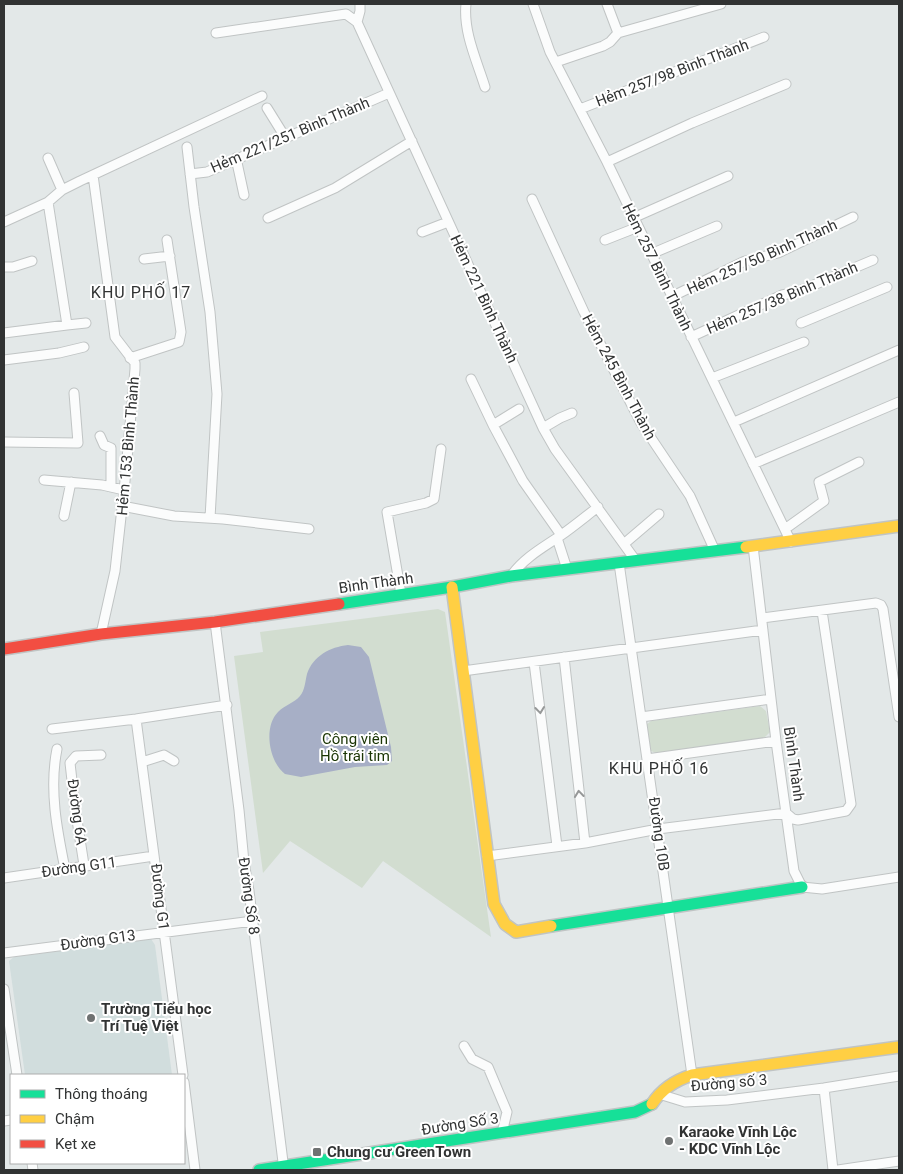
<svg xmlns="http://www.w3.org/2000/svg" width="903" height="1174" font-family="Roboto,sans-serif">
  <style>
    .built { fill: #d1dddd }
    .green { fill: #d2ddd0 }
    .water { fill: #a7afc6 }
    .lines { fill: none; stroke-linecap: round; stroke-linejoin: round }
    .street-casing { stroke: #c0c4c4; stroke-width: 11 }
    .fast-casing { stroke: #c0c4c4; stroke-width: 14 }
    .slow-casing { stroke: #c0c4c4; stroke-width: 14 }
    .jam-casing { stroke: #c0c4c4; stroke-width: 14 }
    .street { stroke: #fbfcfc; stroke-width: 9 }
    .fast { stroke: #16e098; stroke-width: 11 }
    .slow { stroke: #ffcf43; stroke-width: 11 }
    .jam { stroke: #f24e42; stroke-width: 11 }
    .oneway { stroke: #969898 }
    .poi-dot { fill: #6f7272; stroke: #fff; stroke-width: 2 }
    .labels { text-anchor: middle; stroke-width: 4; stroke-linejoin: round; paint-order: stroke }
    .street-label { font-size: 15px; fill: #313333; stroke: #fff }
    .park-label { font-size: 15px; fill: #1a3504; stroke: #fff }
    .poi-label { font-size: 15px; font-weight: bold; fill: #313333; stroke: #fff; text-anchor: start }
    .neighbourhood-label { font-size: 16px; letter-spacing: 1px; fill: #313333; stroke: #fff }
  </style>
  <rect width="100%" height="100%" fill="#e3e8e8"/>
  <path class="built" d="M151 939 155 945 172 1075H25L9 961 14 957Z"/>
  <path class="green" d="M438 609 445 612 491 937 383 861 362 888 290 841 263 873 234 656 263 652 260 632Z
    M760 706 766 711 770 732 764 738 656 753 651 751 646 725 651 721Z"/>
  <path class="water" d="M348 645 361 647 369 657 391 747 392 761 387 765 355 767 301 777 285 774C269 762 263 727 278 712 285 705 294 703 300 696 305 690 305 682 307 674 313 656 330 647 348 645Z"/>
  <g class="lines">
    <defs>
      <path id="street" d="M466 4C463 32 477 61 485 87
        M533 4 550 52 607 162 791 542
        M607 4 618 33
        M357 22 543 428 555 449 636 561
        M357 22 360 11V4
        M216 33 346 14 357 22
        M556 62 603 46 610 42 618 33 721 4
        M267 108 285 137
        M580 109 764 37
        M187 147 194 207 210 312 217 394 210 518
        M48 158 62 190
        M236 158 244 195
        M607 162 692 123 786 84
        M190 174 207 172 389 93
        M93 175 115 337 135 363V369L125 481 115 571 101 634
        M532 199 584 312 641 423 690 496 715 551
        M268 218 335 188 412 141
        M633 218 728 176
        M4 222 48 202 62 190 80 181 262 96
        M422 232 448 222
        M605 240 638 227
        M651 254 717 226
        M144 259 170 256
        M4 267H13L32 261
        M671 297 745 261 778 253 853 217
        M801 323 887 287
        M67 325 86 323
        M4 333 67 325 48 202
        M691 337 782 295 797 292 873 260
        M130 358 179 342 181 332 167 240
        M4 360 59 353 84 347
        M712 378 804 342
        M471 379 493 425
        M519 409 493 425 523 481 561 535
        M734 422 899 350
        M543 428 560 418 572 413
        M100 436 104 445 111 448V487
        M4 442 78 443 74 393
        M753 464 899 402
        M44 480 102 485 124 490
        M122 506 174 516 223 519 309 529
        M64 516 71 482
        M785 529 824 501 819 482 859 462
        M557 538 567 569
        M625 543 659 514
        M753 546 776 741 794 871 802 887 822 889 899 877
        M619 563 692 1075
        M511 576C524 558 542 548 560 536 573 527 585 517 598 507
        M401 594 387 512 426 503 434 499 441 449
        M762 618 876 603 881 605 883 609 899 717
        M215 622 239 810 244 862 249 891 284 1170
        M564 657 585 843
        M534 662 557 846
        M463 671 763 630
        M641 717 771 699
        M136 719 183 1075
        M52 729 136 719 227 705
        M57 749C49 789 57 830 65 869
        M647 759 776 741
        M142 762 164 755 174 761
        M487 856 585 843 658 829 786 813 793 819 798 820 846 811 851 804 822 611
        M84 865 75 807 70 763 76 756 101 755
        M4 878 154 856
        M4 953 253 921
        M4 989 17 1075
        M464 1046 472 1059 488 1067 507 1112 502 1133
        M184 1082 195 1170
        M824 1088 833 1170
        M659 1094 685 1102 727 1100 824 1088 899 1076
        M4 1121 11 1120
        M32 1163 33 1170
        M838 1170 899 1161"/>
      <path id="fast" d="M339 604 452 587 511 576 746 547
        M551 926 802 887
        M259 1170 635 1112 652 1104"/>
      <path id="slow" d="M746 547 899 526
        M452 587 494 904 505 924 516 932 551 926
        M652 1104C661 1090 676 1080 692 1075L899 1047"/>
      <path id="jam" d="M4 649 101 634 215 622 339 604"/>
    </defs>
    <use href="#street" class="street-casing"/>
    <use href="#fast" class="fast-casing"/>
    <use href="#slow" class="slow-casing"/>
    <use href="#jam" class="jam-casing"/>
    <use href="#street" class="street"/>
    <use href="#fast" class="fast"/>
    <use href="#slow" class="slow"/>
    <use href="#jam" class="jam"/>
  </g>
  <defs><path id="oneway-chevron" d="M-2-3.5L2.5 0L-2 3.5" fill="none" stroke-width="1.6" stroke-linecap="round" stroke-linejoin="round" transform="scale(1.25)"/></defs>
  <g class="oneway">
    <use href="#oneway-chevron" transform="translate(540 710) rotate(83)"/>
    <use href="#oneway-chevron" transform="translate(579 794) rotate(-96)"/>
  </g>
  <g class="poi-dot">
    <circle cx="91" cy="1018" r="5"/>
    <circle cx="669" cy="1141" r="5"/>
    <rect x="312" y="1147" width="10" height="10" rx="2.5"/>
  </g>
  <g class="labels">
    <g class="street-label">
      <text transform="translate(672 73) rotate(-21)" y="5">Hẻm 257/98 Bình Thành</text>
      <text transform="translate(290 135) rotate(-23)" y="5">Hẻm 221/251 Bình Thành</text>
      <text transform="translate(762 257) rotate(-24)" y="5">Hẻm 257/50 Bình Thành</text>
      <text transform="translate(657 267) rotate(64)" y="5">Hẻm 257 Bình Thành</text>
      <text transform="translate(782 298) rotate(-23)" y="5">Hẻm 257/38 Bình Thành</text>
      <text transform="translate(484 299) rotate(65)" y="5">Hẻm 221 Bình Thành</text>
      <text transform="translate(619 377) rotate(62)" y="5">Hẻm 245 Bình Thành</text>
      <text transform="translate(128 446) rotate(-85)" y="5">Hẻm 153 Bình Thành</text>
      <text transform="translate(376 583) rotate(-8)" y="5">Bình Thành</text>
      <text transform="translate(794 764) rotate(82)" y="5">Bình Thành</text>
      <text transform="translate(77 812) rotate(82)" y="5">Đường 6A</text>
      <text transform="translate(659 834) rotate(82)" y="5">Đường 10B</text>
      <text transform="translate(79 867) rotate(-8)" y="5">Đường G11</text>
      <text transform="translate(249 896) rotate(82)" y="5">Đường Số 8</text>
      <text transform="translate(160 897) rotate(83)" y="5">Đường G1</text>
      <text transform="translate(98 940) rotate(-8)" y="5">Đường G13</text>
      <text transform="translate(729 1083) rotate(-5)" y="5">Đường số 3</text>
      <text transform="translate(460 1124) rotate(-9)" y="5">Đường Số 3</text>
    </g>
    <g class="park-label">
      <text x="355" y="744">Công viên<tspan x="355" dy="17">Hồ trái tim</tspan></text>
    </g>
    <g class="poi-label">
      <text x="101" y="1014">Trường Tiểu học<tspan x="101" dy="17">Trí Tuệ Việt</tspan></text>
      <text x="679" y="1137">Karaoke Vĩnh Lộc<tspan x="679" dy="17">- KDC Vĩnh Lộc</tspan></text>
      <text x="327" y="1157">Chung cư GreenTown</text>
    </g>
    <g class="neighbourhood-label">
      <text x="141" y="298">KHU PHỐ 17</text>
      <text x="659" y="774">KHU PHỐ 16</text>
    </g>
  </g>
  <rect width="903" height="1174" fill="none" stroke="#313333" stroke-width="10"/>
  <rect x="10" y="1074" width="175" height="90" fill="#ffffff" stroke="#adadad"/>
  <rect x="20" y="1090" width="25" height="8" fill="#16e098" stroke="#adadad"/>
  <text x="55" y="1099" font-size="15" fill="#313333">Thông thoáng</text>
  <rect x="20" y="1115" width="25" height="8" fill="#ffcf43" stroke="#adadad"/>
  <text x="55" y="1124" font-size="15" fill="#313333">Chậm</text>
  <rect x="20" y="1140" width="25" height="8" fill="#f24e42" stroke="#adadad"/>
  <text x="55" y="1149" font-size="15" fill="#313333">Kẹt xe</text>
</svg>
